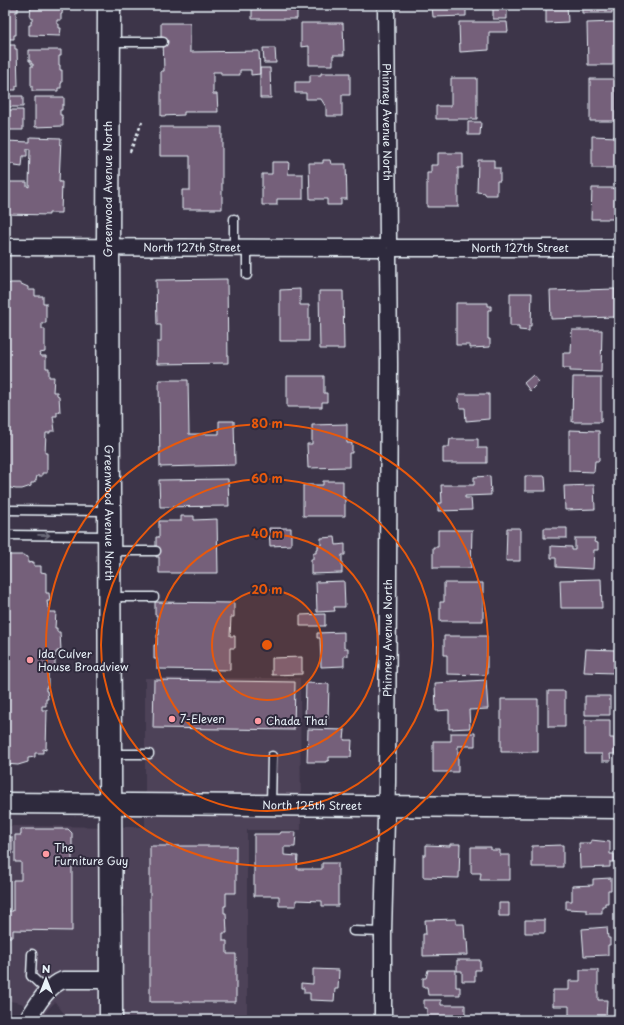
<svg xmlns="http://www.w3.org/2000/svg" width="624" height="1025" font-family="'Playpen Sans',sans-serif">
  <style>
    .built { fill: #4e4258 }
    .building { fill: #74617a; stroke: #e8f1f8 }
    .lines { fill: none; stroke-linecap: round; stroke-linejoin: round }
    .service-casing { stroke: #e8f1f8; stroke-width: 11 }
    .minor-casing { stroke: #e8f1f8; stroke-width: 19 }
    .tertiary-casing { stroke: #e8f1f8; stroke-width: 23 }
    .secondary-casing { stroke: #e8f1f8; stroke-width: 25 }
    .path { stroke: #e8f1f8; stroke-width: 2.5; stroke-dasharray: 3 3; stroke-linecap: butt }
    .service { stroke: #2f2a3d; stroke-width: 8 }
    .minor { stroke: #2f2a3d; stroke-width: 16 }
    .tertiary { stroke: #2f2a3d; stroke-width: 20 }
    .secondary { stroke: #2f2a3d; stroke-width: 22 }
    .oneway { stroke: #70707e }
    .ring { fill: none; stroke: #e8590c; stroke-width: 2 }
    .poi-dot { fill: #ff9aa2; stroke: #2f2a3d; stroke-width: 1.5 }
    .labels { text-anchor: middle; stroke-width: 4; stroke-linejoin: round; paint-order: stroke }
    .street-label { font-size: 11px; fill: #e8f1f8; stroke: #2f2a3d }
    .poi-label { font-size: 11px; fill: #e8f1f8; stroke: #2f2a3d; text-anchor: start }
    .centre { fill: #e8590c; stroke: #2f2a3d; stroke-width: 2 }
    .ring-label { font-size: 12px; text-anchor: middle; font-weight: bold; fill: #e8590c; stroke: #2f2a3d; stroke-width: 4; stroke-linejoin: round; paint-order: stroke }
  </style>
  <rect width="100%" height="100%" fill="#3d3549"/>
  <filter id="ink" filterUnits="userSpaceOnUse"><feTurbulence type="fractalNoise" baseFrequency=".025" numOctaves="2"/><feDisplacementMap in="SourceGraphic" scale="8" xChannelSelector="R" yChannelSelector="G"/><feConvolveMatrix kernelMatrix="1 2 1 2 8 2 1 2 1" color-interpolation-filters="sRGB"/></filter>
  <g filter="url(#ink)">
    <path class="built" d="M145 678H300L301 830H247V1020H69L55 1002 40 1018 21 1003 5 1000V826L145 827Z"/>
    <path class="building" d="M5 5H18V12L16 11V35H14V39H5Z
      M31 5H63L62 14H61V20H57V24H59V28H61L60 36 29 35V25H31V21H32V18H30Z
      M252 5H297V19H252Z
      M309 5H339V6H309Z
      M436 5H466V16L433 17 432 6H436Z
      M546 5H567L568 22 546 23Z
      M582 5H612V13H582Z
      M493 8H507V19H493Z
      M459 22H507L508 32H489V50L460 52Z
      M615 22V45H613V65H588L587 23Z
      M161 23H190V52L259 51 260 74 251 75V70H240V75H221V72H213V94H217L218 112H184V115L161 116V71H164L163 39H161Z
      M301 23H343L344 55H333V65H309V46L301 47Z
      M5 45H15V49H17L18 86H16V90H5Z
      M263 48H275L276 63H264Z
      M29 50H61V56H59V65H60V70H62V83H61V88H58V91H32V86H31V66H33V64H31V61H29Z
      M260 68H270L271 98H260Z
      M321 73H350V95H342V116H326V107L321 99H306V93H295V82H310V75H321Z
      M451 78H477V119H436V106H451Z
      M590 79H616V121H590Z
      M5 96H23V107H6V110H23V130H6V133H5Z
      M35 97H64V105H62V110H60V115H62V118H63V126L35 127Z
      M468 122H481L480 135H468Z
      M160 127H222V209H182V190H190V156H160Z
      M592 136 618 137V168H592Z
      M30 137 61 138 59 182H62L61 213H49V215L5 214V182H27V186L29 187 30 149H27V156H23L22 167 15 166V164H5V141L30 142Z
      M438 153H463V168H458V207H427V173H431V165H438Z
      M323 160H330L331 164H346L347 199H341V205H327V199H310L309 163H323Z
      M478 160H494V168H500V181H497V195H485V193L477 192Z
      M272 162H289L288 174H303V199H277V205H262V174H272Z
      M592 188H618V219H591Z
      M227 279 228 363 157 364V342H161V325H157L156 280Z
      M11 283H19L28 287V290H35V296H43V303H46V323H42V329H45V352L40 353 41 356H46V368H49V377H54L53 392H57V395L59 396 60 412H57V416H53L55 431H50V433H46L45 453H47V473H42V476H37L36 480 34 483H31V486L22 489H16L5 487V285Z
      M300 289V305H309V341H280V290Z
      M615 289V317L551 319 550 291Z
      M319 291H343L344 349H320Z
      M510 293H532L531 326H529V331L519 330V326H510Z
      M456 303H488V306H491V310H488V339H490V347L470 348V345H456Z
      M572 330H602L601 372 570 371V368H563V353H571Z
      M533 375 539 382 530 391 524 383Z
      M287 376H324V393H327V402H322V407H287Z
      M573 377H601V422H572Z
      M159 380H188L189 434H219V421H234L235 465 160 467Z
      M460 394H489V419L466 421 465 408H460V403L458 402V398Z
      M347 424V443H352V453H349V467L308 468 307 444H312V425Z
      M569 430 599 431V461H595L594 472 569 471Z
      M450 439H478V448H487V463H443V447H449Z
      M490 476 491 495 465 496V498H471L472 510 438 511V503H442L441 485H474V477Z
      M525 476H545L546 491H525Z
      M228 479 229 506 160 507 159 480Z
      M323 481H343V497H345V516H303V485H323Z
      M594 485 595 509 565 510 564 486Z
      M181 516H194V520L217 519 218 573H159V557H156V537H159V521H181Z
      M269 528H291V545L270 546Z
      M507 528H520V561H506Z
      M544 528H567V538H544Z
      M438 530H472L471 568H433V547H438Z
      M335 537 336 545 345 544V555H342V573L311 574V559H313V553H316V549H318V545H321V538Z
      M575 538H595L594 542 598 543V550H594L593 569 556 567V558H551V546L572 547V550H575Z
      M9 555H23L28 557V563L34 562V566H41V572L46 573V593H49L50 601H47L48 608 49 607V612H56L55 628H57V632H60L61 651H57V653H55V668H50V672H48V687H46V691H47L48 699H46V706H42V710H47L46 750 43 749V753H35V757L28 758V762L18 765 5 764V556Z
      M601 579 602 608H561L560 580Z
      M344 581 345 607H334L335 611 317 612 316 582Z
      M444 583H483V621H440V602H444Z
      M155 602 234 603V617H231L230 636H235V648H230V670L157 669V659H154V645H157V635H159V628H157V615H155Z
      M325 614V626H300V615Z
      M344 632V648H348V656H344V666L321 667 320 638H317V633Z
      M444 636H487V675L447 674V655H444Z
      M586 649 615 650 614 673 584 672Z
      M302 657V674L272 675V658Z
      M154 680 295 682 294 730 153 728Z
      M486 680 488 709 469 710 470 728 449 729V710L436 711 435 683Z
      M306 683 329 684 328 719H305Z
      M548 691H565V727H548Z
      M585 696H610V715H585Z
      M501 699H538V752H501Z
      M585 720H610V738H614L615 754H610L611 761H602V754H585Z
      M308 729 345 730 344 740H352L351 757H329V761H326V762H307Z
      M451 733H475V746H458V772H433V741H451Z
      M21 829H68L72 833V931L13 930V937H5V911H13V880H21V862H15V835H21Z
      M281 832H296L295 847H284V855L298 856 297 869H322V863H338V906H322V901L296 900V906H279V896H254V834H280Z
      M5 837H12V854H5Z
      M591 840 610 842V854H614V862H610V867L580 868 579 843H591Z
      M450 844H460L459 878 423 877V855H426V845L450 846Z
      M563 845V867H532V846Z
      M150 846H236V893H226V906H224V913H226L227 933H223V941H227V954H236V1002H150Z
      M471 847H491V850H500V855H510V880H480L481 873H471Z
      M5 864H6V900H5Z
      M611 878V890H608V903H605V906H602V913H587V910L566 909V901H572V886L593 885V879Z
      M499 903H509V916H499Z
      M456 919V924H464L465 939H467L468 955 423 956V934H426L425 920Z
      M525 920H545V933H525Z
      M607 927 608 938H610V945H608V955L584 956 582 929Z
      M457 960H480V970H475V981H462V971H457Z
      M313 969 339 970 338 989H335L334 1001 310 1000V993H304V988H301V983L313 984Z
      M428 970H456V987H460V995H428L427 987H423V978H426Z
      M580 970H598V1000H607L606 1017H610V1020H569V1006H553V990H569V981H580Z
      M424 1000H441V1005H465V1020H424V1019H427V1008H424Z"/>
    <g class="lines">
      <defs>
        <path id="service" d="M109 42H163
          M234 247V219
          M247 247V275
          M5 510 108 511
          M5 535 108 536
          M110 551H156
          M110 597H154
          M111 754H149
          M271 805 272 756
          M353 931 383 932
          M32 954 31 976 47 991"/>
        <g id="minor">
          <path id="s1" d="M386 5 388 240"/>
          <path id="s2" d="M5 247 379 248"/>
          <path id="s3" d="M396 248H619"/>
          <path d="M27 1020C37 1006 46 987 63 980H111"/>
          <path id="s4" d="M383 1020V932L387 782 389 364 388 256"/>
        </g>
        <g id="tertiary">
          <path id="s5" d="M5 803 619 808"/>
        </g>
        <g id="secondary">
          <path id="s6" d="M109 5 108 247 111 1020"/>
        </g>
      </defs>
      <use href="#service" class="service-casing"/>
      <use href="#minor" class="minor-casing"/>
      <use href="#tertiary" class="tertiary-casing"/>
      <use href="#secondary" class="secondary-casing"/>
      <path class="path" d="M130 152 142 122"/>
      <use href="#service" class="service"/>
      <use href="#minor" class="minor"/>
      <use href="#tertiary" class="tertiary"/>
      <use href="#secondary" class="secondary"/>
    </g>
    <defs><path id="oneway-shaft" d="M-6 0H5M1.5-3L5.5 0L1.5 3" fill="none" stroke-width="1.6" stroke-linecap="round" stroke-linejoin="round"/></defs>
    <use class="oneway" href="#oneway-shaft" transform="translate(44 535) rotate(1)"/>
  </g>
  <circle cx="267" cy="645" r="55" fill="#e8590c" fill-opacity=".12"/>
  <g class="ring">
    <circle cx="267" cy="645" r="55"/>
    <circle cx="267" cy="645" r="111"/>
    <circle cx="267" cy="645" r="166"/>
    <circle cx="267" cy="645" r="221"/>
  </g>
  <g class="poi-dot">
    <circle cx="30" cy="660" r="4"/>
    <circle cx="172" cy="719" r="4"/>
    <circle cx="258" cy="721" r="4"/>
    <circle cx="46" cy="854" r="4"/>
  </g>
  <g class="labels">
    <g class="street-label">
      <text dy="4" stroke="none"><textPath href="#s1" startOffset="117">Phinney Avenue North</textPath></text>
      <text transform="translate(108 189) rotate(-90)" y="4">Greenwood Avenue North</text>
      <text dy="4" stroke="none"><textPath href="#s2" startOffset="187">North 127th Street</textPath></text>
      <text dy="4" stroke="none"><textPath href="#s3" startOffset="124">North 127th Street</textPath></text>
      <text dy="4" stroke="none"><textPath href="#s6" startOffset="508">Greenwood Avenue North</textPath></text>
      <text dy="4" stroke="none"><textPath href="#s4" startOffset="382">Phinney Avenue North</textPath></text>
      <text dy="4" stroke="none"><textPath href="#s5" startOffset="307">North 125th Street</textPath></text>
    </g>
    <g class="poi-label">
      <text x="38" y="658">Ida Culver<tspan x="38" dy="13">House Broadview</tspan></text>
      <text x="180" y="723">7-Eleven</text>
      <text x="266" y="725">Chada Thai</text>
      <text x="54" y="852">The<tspan x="54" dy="13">Furniture Guy</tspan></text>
    </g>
  </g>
  <circle cx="267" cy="645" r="6" class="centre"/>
  <g class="ring-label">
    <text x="267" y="428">80 m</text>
    <text x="267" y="483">60 m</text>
    <text x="267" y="538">40 m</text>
    <text x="267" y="594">20 m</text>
  </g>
  <rect width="624" height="1025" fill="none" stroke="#2f2a3d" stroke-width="20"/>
  <rect x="10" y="10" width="604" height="1005" fill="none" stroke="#e8f1f8" stroke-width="1.5" filter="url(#ink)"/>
  <g transform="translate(46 979)" stroke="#2f2a3d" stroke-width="3" paint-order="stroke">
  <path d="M0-3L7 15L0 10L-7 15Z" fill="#e8f1f8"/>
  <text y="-6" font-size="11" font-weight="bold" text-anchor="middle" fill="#e8f1f8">N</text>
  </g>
</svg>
